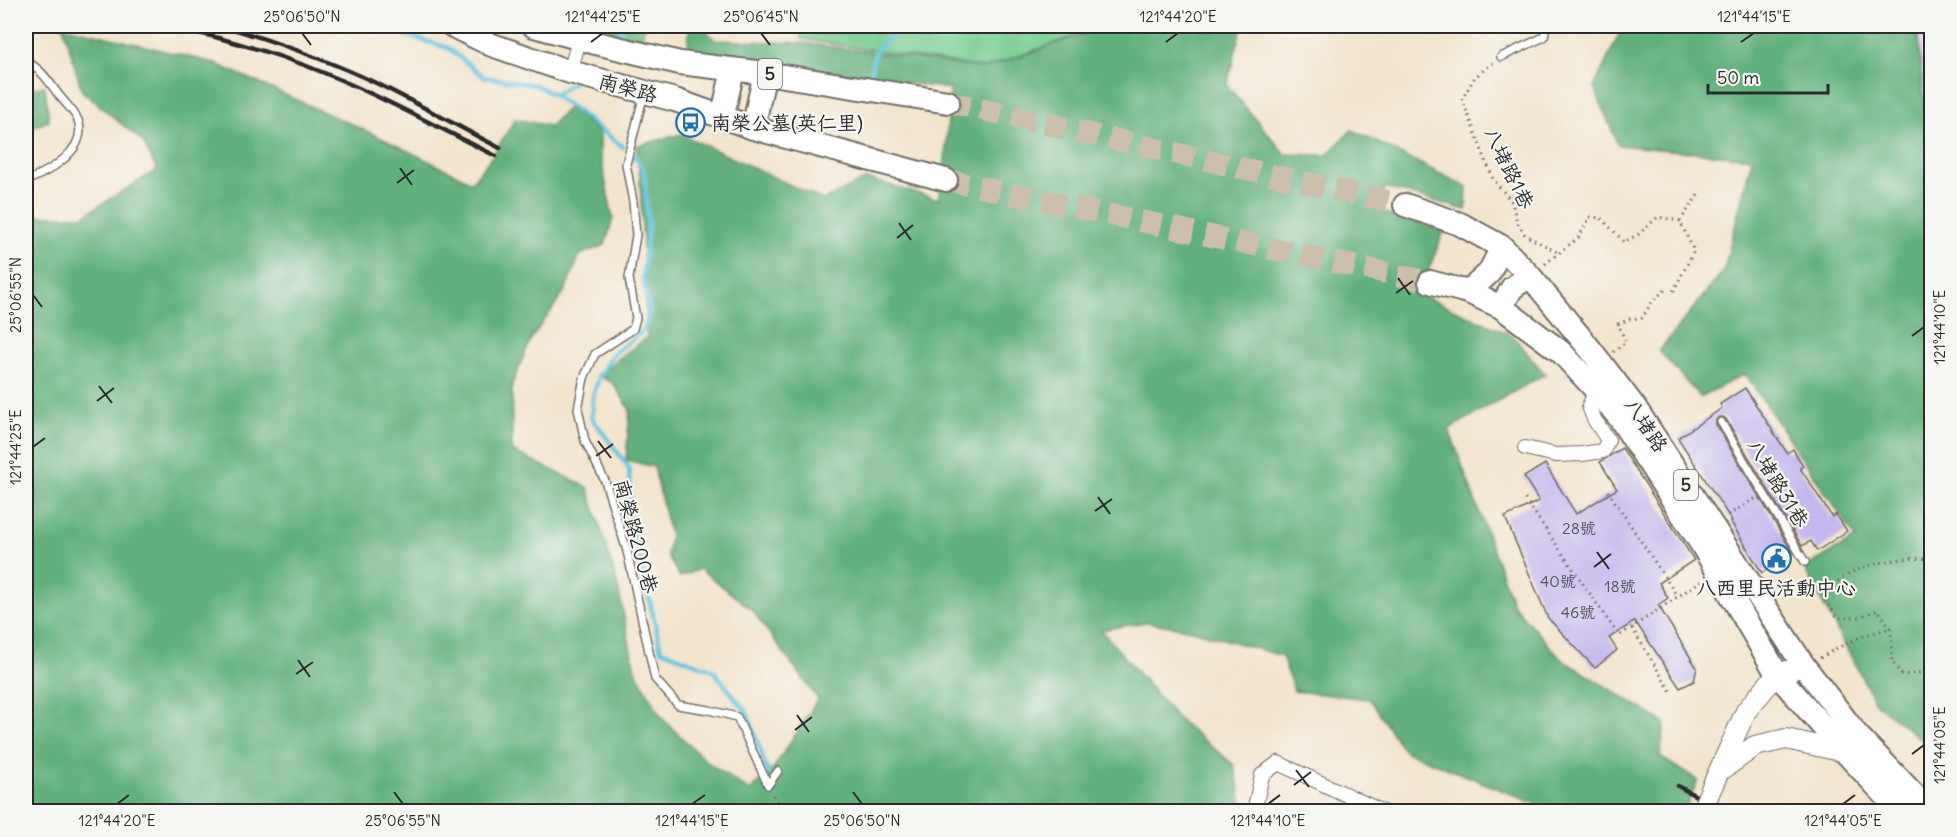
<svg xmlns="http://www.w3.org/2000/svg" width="1957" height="837" font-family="Delius,'LXGW WenKai TC',sans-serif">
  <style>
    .built { fill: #e7d2ef }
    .green { fill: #78cd91; stroke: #527c5e; stroke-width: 1.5 }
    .forest { fill: #62b07b; stroke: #466e53; stroke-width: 1.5 }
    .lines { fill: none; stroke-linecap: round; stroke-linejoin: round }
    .stream { stroke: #63c5e1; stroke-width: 4.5 }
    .building { fill: #c4b7ee }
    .primary-tunnel { stroke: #cbbfac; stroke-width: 22; stroke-dasharray: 22 11; stroke-linecap: butt }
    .lane-casing { stroke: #716c63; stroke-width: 10 }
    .street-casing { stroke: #716c63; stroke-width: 16 }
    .secondary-casing { stroke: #716c63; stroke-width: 22 }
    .primary-casing { stroke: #716c63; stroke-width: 26 }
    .path { stroke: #716c63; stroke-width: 3; stroke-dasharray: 1.5 4.5; stroke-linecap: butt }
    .lane { stroke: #fff; stroke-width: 7 }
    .street { stroke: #fff; stroke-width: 14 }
    .secondary { stroke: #fff; stroke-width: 20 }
    .primary { stroke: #fff; stroke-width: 22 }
    .rail { stroke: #2b2b2b; stroke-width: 4.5 }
    .secondary-bridge-casing { stroke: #716c63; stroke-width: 22; stroke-linecap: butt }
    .secondary-bridge { stroke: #fff; stroke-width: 20 }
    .ticks { fill: none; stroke: #2b2b2b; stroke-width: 2 }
    .labels { text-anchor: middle; stroke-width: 4.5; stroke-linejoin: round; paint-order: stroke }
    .number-label { font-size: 16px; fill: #514e5c }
    .shield { fill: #f6f6f2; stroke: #686867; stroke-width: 1.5 }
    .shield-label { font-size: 18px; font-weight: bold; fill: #2b2b2b }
    .street-label { font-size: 20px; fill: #2b2b2b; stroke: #f6f6f2 }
    .poi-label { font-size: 20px; fill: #2b2b2b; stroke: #f6f6f2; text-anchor: start }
    .neatline { fill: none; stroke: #2b2b2b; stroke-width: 2 }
    .ticks-label { font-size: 15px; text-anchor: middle; fill: #2b2b2b }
  </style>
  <rect width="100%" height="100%" fill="#f6f6f2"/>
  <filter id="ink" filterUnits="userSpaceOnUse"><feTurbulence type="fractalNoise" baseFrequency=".0167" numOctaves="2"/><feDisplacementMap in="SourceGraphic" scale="12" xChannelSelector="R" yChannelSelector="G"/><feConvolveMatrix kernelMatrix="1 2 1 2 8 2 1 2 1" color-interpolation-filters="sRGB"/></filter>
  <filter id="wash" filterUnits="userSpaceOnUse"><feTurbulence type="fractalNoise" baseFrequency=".008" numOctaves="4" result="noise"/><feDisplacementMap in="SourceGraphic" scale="24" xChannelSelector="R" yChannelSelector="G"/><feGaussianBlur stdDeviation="1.35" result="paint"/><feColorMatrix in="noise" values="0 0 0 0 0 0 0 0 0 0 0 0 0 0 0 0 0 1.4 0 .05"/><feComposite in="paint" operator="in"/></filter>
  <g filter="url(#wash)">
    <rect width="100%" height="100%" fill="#f3e4cc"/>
    <path class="built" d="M1917 26H1931V136L1927 134Z"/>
    <path class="green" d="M801 26H1102L985 68 801 39Z"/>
    <path class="forest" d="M63 26 214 63 371 133 472 182 493 155 515 119 550 126 569 107 600 133V154L613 219 605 245 580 255 565 291 531 339 512 384V451L588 487 616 578 635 670 662 718 706 761 750 791 775 766 818 699 752 610 700 569 680 577 667 555 670 536 654 467 626 460 630 410 613 383 597 375 647 337 640 178 636 146 681 134 823 200 867 179 938 199 945 161 950 89 688 53 689 26H702L715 40 803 43 985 68 1107 26H1242L1227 85 1285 154 1326 155 1352 130 1467 187 1466 210 1384 187 1383 212 1444 231 1419 294 1512 335 1545 374 1449 429 1513 605 1561 659 1665 723 1660 757 1698 780 1685 811H1553L1404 751 1369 699 1294 691 1282 656 1192 630 1146 622 1101 630 1177 718 1234 765 1244 811 26 812V216H83L157 170 143 142 82 91Z
      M609 26H645L641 43 609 33Z
      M1623 26H1917L1927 134 1932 136 1931 747 1876 704 1804 568 1856 538 1745 374 1700 397 1659 351 1724 270 1752 158 1618 145 1594 87Z
      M45 86 49 121 26 130V90Z"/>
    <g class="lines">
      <path class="stream" d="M377 26 448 48 484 77 536 85 554 95 575 81
        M620 38 621 26
        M871 80C871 50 877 47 901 30
        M554 95 574 109 623 147
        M633 155 644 169 648 223 643 278 650 312 644 330 612 355 600 375 593 396 592 418 629 468 631 504 630 516 661 650 713 670 748 714 768 773"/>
    </g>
    <g id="blocks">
      <path class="building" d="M1745 388 1787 453 1793 449 1803 466 1800 468 1832 517 1836 514 1847 531 1817 551 1811 541 1802 546 1726 419 1723 417H1719L1716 420V425L1793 553 1762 573 1731 522 1732 521 1678 438 1722 408 1720 404Z
        M1622 448 1694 560 1659 583 1668 598 1658 605 1697 668 1694 681 1680 688 1635 621 1609 638 1617 650 1595 668 1548 618 1505 517 1539 501 1524 477 1545 464 1576 514 1617 489 1600 462Z"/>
    </g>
  </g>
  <g filter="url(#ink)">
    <use href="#blocks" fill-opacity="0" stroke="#716c63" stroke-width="1.5"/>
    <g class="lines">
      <path class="primary-tunnel" d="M948 102 1405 205
        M946 180 1430 282"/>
      <defs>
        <path id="lane" d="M1501 57 1544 37 1546 26
          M26 62C39 66 50 83 58 94 64 102 74 111 78 120 89 150 48 172 26 181
          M644 94 626 164 633 202 636 235 629 278 636 318 633 329 595 354 584 378 578 409 585 441 605 481 627 551 655 679 678 705 709 710 737 717 768 785 778 771
          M1721 422 1805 562"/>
        <path id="street" d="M570 72 583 26
          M1525 448 1556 455 1582 454 1603 451 1608 440 1594 419 1589 406 1596 390
          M1254 812 1262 775 1278 763 1383 812"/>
        <path id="secondary" d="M1720 771 1755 746 1786 739 1845 752
          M1718 773 1746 711 1777 674 1804 666"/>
        <path id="primary" d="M453 26 492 45 570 72 675 100 753 128 946 180
          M534 26 592 42 680 63 765 73 948 102
          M722 118 733 70
          M753 128 765 73
          M1405 205 1460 224 1502 247 1530 276 1590 349 1636 409 1804 666 1857 735 1921 802 1932 808
          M1430 282 1468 292 1501 307 1561 352 1596 390 1619 417 1702 545 1777 674 1845 752 1901 812
          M1468 292 1489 273 1502 247
          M1501 307 1512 288 1530 276"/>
      </defs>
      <use href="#lane" class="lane-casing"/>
      <use href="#street" class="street-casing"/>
      <use href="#secondary" class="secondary-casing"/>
      <use href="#primary" class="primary-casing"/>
      <path class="path" d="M1493 63 1475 77 1462 99 1493 179 1512 202 1517 222 1525 235 1559 253
        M1680 221 1699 194
        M1545 264 1578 238 1590 217 1601 218 1624 242 1639 234 1658 217 1680 221 1694 251 1673 292
        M1613 352 1626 342 1618 324 1630 319 1642 318 1652 302 1667 288
        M1608 491 1677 596
        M1525 499 1619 636 1701 581
        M1728 515 1756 498
        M1632 628 1671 692
        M1891 628 1878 610 1859 617 1839 618 1828 605 1825 596C1830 591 1835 583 1841 579 1862 563 1906 556 1932 559
        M1820 658 1839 647 1865 635 1891 628 1892 662 1902 675 1926 672 1932 661
        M773 795 786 812"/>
      <use href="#lane" class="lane"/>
      <use href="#street" class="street"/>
      <use href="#secondary" class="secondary"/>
      <use href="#primary" class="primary"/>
      <path class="rail" d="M167 26C213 35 260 49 304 65 370 90 433 125 496 156
        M224 26C276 42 328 60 378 84 419 104 459 127 500 148
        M1678 786 1725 812"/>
      <defs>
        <path id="secondary-bridge" d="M1701 812 1718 773"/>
      </defs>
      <use href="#secondary-bridge" class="secondary-bridge-casing"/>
      <use href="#secondary-bridge" class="secondary-bridge"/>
    </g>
  </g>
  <path class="ticks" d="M302 33 311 45M761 33 770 45M591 42 603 33M1166 42 1178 33M1741 42 1754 33M400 168 412 185M397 183 414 170M899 223 911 240M897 238 913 225M1398 278 1410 295M1396 293 1413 281M33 295 42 307M1912 336 1924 327M99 386 112 403M97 401 114 388M598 441 611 458M33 447 45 438M596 456 613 444M1098 497 1110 514M1095 511 1112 499M1597 552 1609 569M1594 567 1611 554M298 660 310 677M296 674 313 662M797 715 809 732M795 730 812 717M1912 754 1924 745M1296 770 1309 787M1294 785 1311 772M394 792 403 804M853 792 862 804M117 804 129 795M692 804 705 795M1268 804 1280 795M1843 804 1855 795"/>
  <defs>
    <symbol id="bus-ring" viewBox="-11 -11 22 22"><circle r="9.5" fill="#f6f6f2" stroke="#1f6fb2" stroke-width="1.5"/><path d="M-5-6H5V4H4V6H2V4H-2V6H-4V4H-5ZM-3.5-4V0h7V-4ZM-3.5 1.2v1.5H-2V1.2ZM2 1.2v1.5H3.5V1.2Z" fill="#1f6fb2"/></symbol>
    <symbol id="civic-ring" viewBox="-11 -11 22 22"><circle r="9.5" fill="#f6f6f2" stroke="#1f6fb2" stroke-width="1.5"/><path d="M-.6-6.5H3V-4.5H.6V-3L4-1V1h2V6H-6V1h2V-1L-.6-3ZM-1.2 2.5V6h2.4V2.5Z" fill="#1f6fb2"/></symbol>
  </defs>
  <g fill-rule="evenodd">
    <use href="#bus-ring" x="674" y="106" width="33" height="33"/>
    <use href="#civic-ring" x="1760" y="542" width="33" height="33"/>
  </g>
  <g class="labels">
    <g class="number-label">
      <text x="1579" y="534">28號</text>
      <text x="1558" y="587">40號</text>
      <text x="1620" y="592">18號</text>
      <text x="1578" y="618">46號</text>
    </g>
    <g class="shield">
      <rect x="758" y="59" width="24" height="30" rx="4.5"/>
      <rect x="1674" y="470" width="24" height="30" rx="4.5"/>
    </g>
    <g class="shield-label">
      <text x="770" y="80">5</text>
      <text x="1686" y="491">5</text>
    </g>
    <g class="street-label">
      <text transform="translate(628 88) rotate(15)" y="7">南榮路</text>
      <text transform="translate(1509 168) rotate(64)" y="7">八堵路1巷</text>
      <text transform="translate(1646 425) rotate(56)" y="7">八堵路</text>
      <text transform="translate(1778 483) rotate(59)" y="7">八堵路31巷</text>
      <text transform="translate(636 536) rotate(75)" y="7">南榮路200巷</text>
    </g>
    <g class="poi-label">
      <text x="711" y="130">南榮公墓(英仁里)</text>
      <text x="1776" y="595" text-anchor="middle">八西里民活動中心</text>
    </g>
  </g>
  <rect width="1957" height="837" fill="none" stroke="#f6f6f2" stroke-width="66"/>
  <path d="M1708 84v9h120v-9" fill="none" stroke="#2b2b2b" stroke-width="3"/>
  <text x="1717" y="84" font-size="18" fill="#2b2b2b" stroke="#f6f6f2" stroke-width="4.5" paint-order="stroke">50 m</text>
  <rect x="33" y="33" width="1891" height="771" class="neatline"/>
  <g class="ticks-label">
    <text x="302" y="22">25°06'50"N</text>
    <text x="603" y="22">121°44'25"E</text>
    <text x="761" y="22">25°06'45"N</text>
    <text x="1178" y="22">121°44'20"E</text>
    <text x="1754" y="22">121°44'15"E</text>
    <text transform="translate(16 295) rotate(-90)" y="5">25°06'55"N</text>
    <text transform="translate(1940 327) rotate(-90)" y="5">121°44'10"E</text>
    <text transform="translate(16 447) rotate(-90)" y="5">121°44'25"E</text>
    <text transform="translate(1940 745) rotate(-90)" y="5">121°44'05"E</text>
    <text x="117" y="826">121°44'20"E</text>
    <text x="403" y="826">25°06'55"N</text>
    <text x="692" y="826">121°44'15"E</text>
    <text x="862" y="826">25°06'50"N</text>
    <text x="1268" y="826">121°44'10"E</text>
    <text x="1843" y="826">121°44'05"E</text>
  </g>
</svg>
